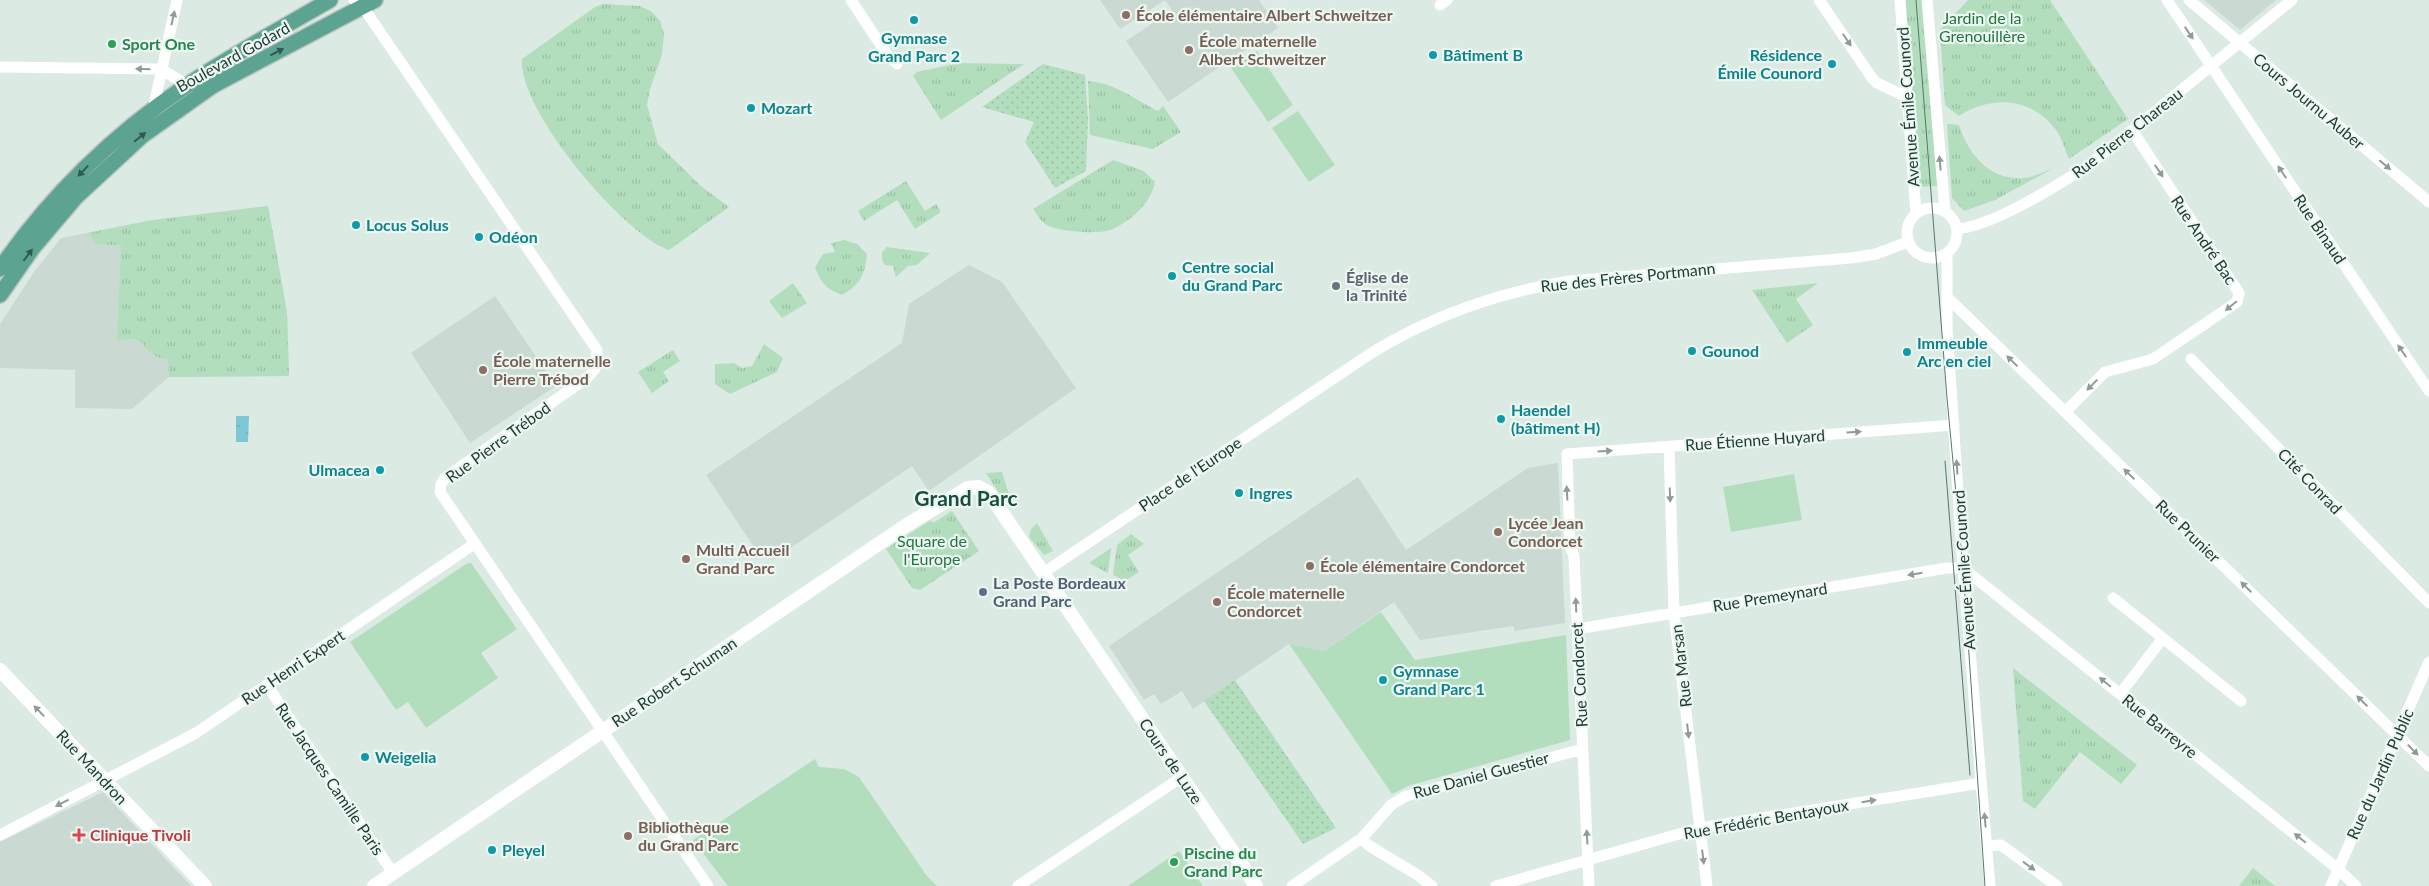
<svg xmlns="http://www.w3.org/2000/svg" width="2429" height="886" font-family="Lato,sans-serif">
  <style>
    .built { fill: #cadad3 }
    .grass { fill: url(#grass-tufts) }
    .garden { fill: url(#garden-dots) }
    .pitch { fill: #b2debe }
    .water { fill: url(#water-ripples) }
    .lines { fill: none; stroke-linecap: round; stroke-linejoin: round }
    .primary-casing { stroke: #bbc4c2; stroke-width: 18 }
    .minor { stroke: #fff; stroke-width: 11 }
    .tertiary { stroke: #fff; stroke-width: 14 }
    .primary { stroke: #5ca491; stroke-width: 15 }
    .tram { stroke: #57766e; stroke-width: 1 }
    .oneway { fill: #8e9c98 }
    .oneway2 { fill: #305a4e }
    .education-dot { fill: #8d6e63; stroke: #ecf7f1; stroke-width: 2 }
    .culture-dot { fill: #0f9aa8; stroke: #ecf7f1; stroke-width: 2 }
    .leisure-dot { fill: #2e9e5b; stroke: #ecf7f1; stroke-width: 2 }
    .worship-dot { fill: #6b7280; stroke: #ecf7f1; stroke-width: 2 }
    .service-dot { fill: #5c6f8a; stroke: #ecf7f1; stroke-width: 2 }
    .health-dot { fill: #e0444e; stroke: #ecf7f1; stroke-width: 2 }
    .labels { text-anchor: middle; stroke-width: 4.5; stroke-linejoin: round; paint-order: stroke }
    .education-label { font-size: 16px; font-weight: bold; fill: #785e54; stroke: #ecf7f1; text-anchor: start }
    .park-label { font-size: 16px; fill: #247443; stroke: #ecf7f1 }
    .culture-label { font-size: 16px; font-weight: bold; fill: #0d838f; stroke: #ecf7f1; text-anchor: start }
    .leisure-label { font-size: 16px; font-weight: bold; fill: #27864d; stroke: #ecf7f1; text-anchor: start }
    .street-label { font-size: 16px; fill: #1d3a32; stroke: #ecf7f1 }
    .worship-label { font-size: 16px; font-weight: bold; fill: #5b616d; stroke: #ecf7f1; text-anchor: start }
    .service-label { font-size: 16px; font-weight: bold; fill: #4e5e75; stroke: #ecf7f1; text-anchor: start }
    .health-label { font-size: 16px; font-weight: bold; fill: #be3a42; stroke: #ecf7f1; text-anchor: start }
    .district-label { font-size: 21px; font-weight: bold; fill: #184d40; stroke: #ecf7f1 }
  </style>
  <defs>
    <pattern id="grass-tufts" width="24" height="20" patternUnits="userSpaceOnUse" patternTransform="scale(1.25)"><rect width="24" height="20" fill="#b2debe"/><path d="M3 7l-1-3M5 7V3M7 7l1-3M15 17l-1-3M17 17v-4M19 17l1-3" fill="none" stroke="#99bfa4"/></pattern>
    <pattern id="garden-dots" width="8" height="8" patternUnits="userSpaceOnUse" patternTransform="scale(1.25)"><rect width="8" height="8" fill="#b2debe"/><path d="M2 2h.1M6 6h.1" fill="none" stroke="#99bfa4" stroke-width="1.8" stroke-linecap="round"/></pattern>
    <pattern id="water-ripples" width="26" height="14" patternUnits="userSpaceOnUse" patternTransform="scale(1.25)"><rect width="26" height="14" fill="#7ec8d5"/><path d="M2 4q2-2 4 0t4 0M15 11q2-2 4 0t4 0" fill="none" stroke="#67a3ad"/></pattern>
  </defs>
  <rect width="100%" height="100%" fill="#dceae4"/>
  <path class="built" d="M1100 0H1165L1120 29Z
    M1165 0H1259L1278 28 1168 102 1126 41 1172 10Z
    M2204 0H2276L2240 30Z
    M268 206 287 312 289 376 169 377 132 409 75 408V370L0 368V324L34 272 61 238 147 221Z
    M969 265 1002 282 1076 388 929 491 912 466 773 560 767 550 760 556 706 475 902 343 909 304Z
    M495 296 556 386 470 443 411 353Z
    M1558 463 1565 623 1515 631 1513 626 1420 640 1394 602 1324 651 1289 644 1193 709 1182 691 1161 704 1154 694 1144 700 1109 646 1358 477 1406 550 1528 468Z
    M103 792 191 886H0V842Z"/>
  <path class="grass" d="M1903 0H1923L1937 186 1918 187Z
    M1968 0H2050L2128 119 2069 159C2065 150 2062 138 2056 130 2032 97 1991 95 1959 116L1945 105 1940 30Z
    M603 4 640 6 652 12 660 21 664 34 662 55 650 89 647 105 658 144 701 186 729 207 669 250C623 234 518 110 522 59L595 7Z
    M958 63 1024 64 941 120 913 76 917 72Z
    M1088 81C1113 82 1136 100 1158 111L1163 106 1181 132 1153 149 1090 135Z
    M1947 124 1959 125C1968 154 1990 181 2024 178 2034 177 2045 171 2054 168L1995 200 1964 211 1952 198Z
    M1113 160 1144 171 1155 182C1151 203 1132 220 1113 229 1100 235 1057 232 1045 224 1040 220 1037 215 1033 209Z
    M906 181 925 211 936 204 941 212 915 229 897 200 864 221 858 211Z
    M268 206 287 312 289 376 169 377 168 359C164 358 159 358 156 356 138 347 148 334 117 341L121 245 96 244 88 233 153 220Z
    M844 240 857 244 867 254C865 275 860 285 842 295 826 289 821 283 815 267L823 254 835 252 831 243Z
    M887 247 930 253 917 265 908 266 896 277 893 266 885 265 882 260V252Z
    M793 283 807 303 782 318 769 301Z
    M1818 283 1796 299 1813 325 1787 343 1752 290Z
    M764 344 783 358 777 372 730 394 715 384V364L734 363 742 368 752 366Z
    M673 350 680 361 663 372 669 381 652 393 638 372Z
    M1002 472 1010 497 1004 501 986 473Z
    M952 511 979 551 920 590 912 588 886 549 931 520 933 523Z
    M1037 523 1053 551 1044 555 1029 537 1031 529Z
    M1131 534 1144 544 1128 555 1139 572 1125 581 1113 575 1117 545Z
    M1111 548 1108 573 1089 563Z
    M2013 668 2137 765 2121 784 2080 752 2035 809 2023 801Z
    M2253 868 2275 886H2239Z"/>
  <path class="garden" d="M1043 64 1085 75 1088 120 1086 171 1055 188 1025 142 1034 122 982 107Z
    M1235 680 1336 828 1303 844 1204 701Z"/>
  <path class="pitch" d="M1257 51 1293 105 1268 122 1231 68Z
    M1298 111 1335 165 1309 182 1272 128Z
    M1794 474 1802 520 1731 532 1723 487Z
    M471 563 517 629 481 653 498 678 426 728 408 702 396 710 350 642 466 564Z
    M1381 612 1415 660 1566 635 1570 740 1408 786 1392 794 1289 644 1324 651Z
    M815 759 819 767 844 769 859 777 927 876 937 886H728L693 840Z
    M1179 851 1203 886H1128Z"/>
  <path class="water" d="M236 416H249L248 442H236Z"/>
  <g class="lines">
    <defs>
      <path id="primary" d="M0 269C49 197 114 134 186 86 232 55 282 28 330 0
        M0 295 32 249 76 197 142 136 214 85 375 0"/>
    </defs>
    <use href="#primary" class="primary-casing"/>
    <path class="minor" d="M354 0 363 7 597 350 595 369 588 377 445 478 441 484 440 492 708 886
      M851 0 888 56 897 64
      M1819 0 1872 78 1877 83 1907 97
      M1900 0 1916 213
      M1927 0 1945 211
      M2167 0 2429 391
      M2189 0 2429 202
      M1440 5 1447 0
      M0 67 161 69 187 85
      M153 110 177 0
      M1907 233a25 25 0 1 1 50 0a25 25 0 1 1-50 0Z
      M1957 229C1993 226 2056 186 2088 166L2292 0
      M1947 253V327L1963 568 1990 886
      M1947 297 2429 766
      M2191 359 2429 603
      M2065 412 2105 372 2153 359 2237 302 2239 293 2132 130
      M1669 446 1674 613 1707 886
      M1963 568 2338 869 2356 886
      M1043 573 1373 352C1434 315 1499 292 1570 281L1851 258 1876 254 1908 242
      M2113 598 2241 701
      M1577 629 1947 568H1963
      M267 685 393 873
      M2120 694 2163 638
      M0 835 196 733 474 544
      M1362 838 1368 845 1416 874 1432 886
      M1987 846 2001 845 2057 886
      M1018 886 1182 777
      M1292 886 1362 838 1391 805 1406 796 1583 749
      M1496 886 1700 828 1981 783
      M1589 886 1574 556 1570 546 1567 454 1954 425
      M2331 886 2429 662"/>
    <path class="tertiary" d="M0 670 205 886
      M374 886 905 526 968 488 979 487 988 492 1256 886"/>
    <use href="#primary" class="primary"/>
    <path class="tram" d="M1916 0 1947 398 1963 568 1985 886
      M1945 461 1970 775"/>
  </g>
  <defs><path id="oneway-solid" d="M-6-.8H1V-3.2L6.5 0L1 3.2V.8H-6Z" transform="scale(1.25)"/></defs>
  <g class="oneway">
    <use href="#oneway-solid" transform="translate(173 18) rotate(-77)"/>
    <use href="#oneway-solid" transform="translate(2189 33) rotate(56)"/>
    <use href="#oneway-solid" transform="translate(1847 40) rotate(56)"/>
    <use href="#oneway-solid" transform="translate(143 69) rotate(-179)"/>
    <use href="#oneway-solid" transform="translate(1940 163) rotate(-95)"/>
    <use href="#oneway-solid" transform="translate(2385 165) rotate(40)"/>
    <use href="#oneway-solid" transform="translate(2159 171) rotate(56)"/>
    <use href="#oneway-solid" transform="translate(2282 172) rotate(-124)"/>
    <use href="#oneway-solid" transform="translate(2231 306) rotate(141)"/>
    <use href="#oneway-solid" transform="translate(2402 351) rotate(-124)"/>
    <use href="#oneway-solid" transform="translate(2012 361) rotate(-136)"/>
    <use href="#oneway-solid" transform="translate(2092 385) rotate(135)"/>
    <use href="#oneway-solid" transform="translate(1854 432) rotate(-4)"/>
    <use href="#oneway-solid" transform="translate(1605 451) rotate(-4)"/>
    <use href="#oneway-solid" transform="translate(1957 467) rotate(-94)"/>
    <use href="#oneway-solid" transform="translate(2129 474) rotate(-136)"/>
    <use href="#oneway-solid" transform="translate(1567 493) rotate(-93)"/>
    <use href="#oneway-solid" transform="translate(1670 495) rotate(88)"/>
    <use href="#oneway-solid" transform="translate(1915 574) rotate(171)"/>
    <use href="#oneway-solid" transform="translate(2246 587) rotate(-136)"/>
    <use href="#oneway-solid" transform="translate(1576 605) rotate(-92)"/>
    <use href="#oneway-solid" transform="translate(2105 682) rotate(-141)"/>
    <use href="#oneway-solid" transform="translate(2362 701) rotate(-136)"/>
    <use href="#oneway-solid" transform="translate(39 711) rotate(-134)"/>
    <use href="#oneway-solid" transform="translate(1688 731) rotate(83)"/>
    <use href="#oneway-solid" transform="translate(2413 750) rotate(45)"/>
    <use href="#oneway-solid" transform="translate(1869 801) rotate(-9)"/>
    <use href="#oneway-solid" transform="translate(62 803) rotate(153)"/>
    <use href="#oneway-solid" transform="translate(1985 820) rotate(-95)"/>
    <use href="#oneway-solid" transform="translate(1587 837) rotate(-93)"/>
    <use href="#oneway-solid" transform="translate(2300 838) rotate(-141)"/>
    <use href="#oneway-solid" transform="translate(1703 857) rotate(83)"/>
    <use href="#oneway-solid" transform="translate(2029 866) rotate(36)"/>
  </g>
  <g class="oneway2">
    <use href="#oneway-solid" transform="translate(277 52) rotate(-27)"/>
    <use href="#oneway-solid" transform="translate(140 137) rotate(-39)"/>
    <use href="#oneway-solid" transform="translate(83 171) rotate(134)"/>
    <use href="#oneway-solid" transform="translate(28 255) rotate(-53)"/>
  </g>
  <g class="education-dot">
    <circle cx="1126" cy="15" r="5"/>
    <circle cx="1189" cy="50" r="5"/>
    <circle cx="483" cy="370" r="5"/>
    <circle cx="1498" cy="532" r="5"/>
    <circle cx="686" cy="559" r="5"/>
    <circle cx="1310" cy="566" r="5"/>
    <circle cx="1217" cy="602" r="5"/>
    <circle cx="628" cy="836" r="5"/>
  </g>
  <g class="culture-dot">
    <circle cx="914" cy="20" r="5"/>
    <circle cx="1433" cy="55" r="5"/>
    <circle cx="1832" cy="64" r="5"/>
    <circle cx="751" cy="108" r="5"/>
    <circle cx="356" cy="225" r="5"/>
    <circle cx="479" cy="237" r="5"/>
    <circle cx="1172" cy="276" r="5"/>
    <circle cx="1692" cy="351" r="5"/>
    <circle cx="1907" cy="352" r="5"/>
    <circle cx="1501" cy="419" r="5"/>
    <circle cx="380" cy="470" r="5"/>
    <circle cx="1239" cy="493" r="5"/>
    <circle cx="1383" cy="680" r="5"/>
    <circle cx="365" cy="757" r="5"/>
    <circle cx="492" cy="850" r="5"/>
  </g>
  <g class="leisure-dot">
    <circle cx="112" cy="44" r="5"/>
    <circle cx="1174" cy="862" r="5"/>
  </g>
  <circle class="worship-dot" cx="1336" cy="286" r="5"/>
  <circle class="service-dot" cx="983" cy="592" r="5"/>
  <path class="health-dot" d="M76.5 827.5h5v5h5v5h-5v5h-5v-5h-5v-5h5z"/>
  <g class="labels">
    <g class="education-label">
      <text x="1136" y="21">École élémentaire Albert Schweitzer</text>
      <text x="1199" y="47">École maternelle<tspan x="1199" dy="18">Albert Schweitzer</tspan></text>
      <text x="493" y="367">École maternelle<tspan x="493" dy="18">Pierre Trébod</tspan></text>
      <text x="1508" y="529">Lycée Jean<tspan x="1508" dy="18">Condorcet</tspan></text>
      <text x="696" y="556">Multi Accueil<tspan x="696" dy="18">Grand Parc</tspan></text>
      <text x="1320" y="572">École élémentaire Condorcet</text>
      <text x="1227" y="599">École maternelle<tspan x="1227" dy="18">Condorcet</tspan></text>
      <text x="638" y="833">Bibliothèque<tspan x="638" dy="18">du Grand Parc</tspan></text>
    </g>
    <g class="park-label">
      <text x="1982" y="24">Jardin de la<tspan x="1982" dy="18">Grenouillère</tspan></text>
      <text x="932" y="547">Square de<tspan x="932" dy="18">l'Europe</tspan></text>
    </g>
    <g class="culture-label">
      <text x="914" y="44" text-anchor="middle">Gymnase<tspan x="914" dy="18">Grand Parc 2</tspan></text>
      <text x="1443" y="61">Bâtiment B</text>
      <text x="1822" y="61" text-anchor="end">Résidence<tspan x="1822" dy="18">Émile Counord</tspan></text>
      <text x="761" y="114">Mozart</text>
      <text x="366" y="231">Locus Solus</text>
      <text x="489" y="243">Odéon</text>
      <text x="1182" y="273">Centre social<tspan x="1182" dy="18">du Grand Parc</tspan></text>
      <text x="1917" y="349">Immeuble<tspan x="1917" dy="18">Arc en ciel</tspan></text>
      <text x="1702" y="357">Gounod</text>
      <text x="1511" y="416">Haendel<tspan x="1511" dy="18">(bâtiment H)</tspan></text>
      <text x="370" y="476" text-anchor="end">Ulmacea</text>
      <text x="1249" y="499">Ingres</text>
      <text x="1393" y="677">Gymnase<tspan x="1393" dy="18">Grand Parc 1</tspan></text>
      <text x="375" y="763">Weigelia</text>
      <text x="502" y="856">Pleyel</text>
    </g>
    <g class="leisure-label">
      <text x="122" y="50">Sport One</text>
      <text x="1184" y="859">Piscine du<tspan x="1184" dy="18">Grand Parc</tspan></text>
    </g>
    <g class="street-label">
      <text transform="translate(233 57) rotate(-29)" y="6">Boulevard Godard</text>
      <text transform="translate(2309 101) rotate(40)" y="6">Cours Journu Auber</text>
      <text transform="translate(1908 107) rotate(-94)" y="6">Avenue Émile Counord</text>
      <text transform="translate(2127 133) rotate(-38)" y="6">Rue Pierre Chareau</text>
      <text transform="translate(2320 229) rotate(56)" y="6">Rue Binaud</text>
      <text transform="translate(2204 240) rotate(56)" y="6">Rue André Bac</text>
      <text transform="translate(1628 277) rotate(-6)" y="6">Rue des Frères Portmann</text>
      <text transform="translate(1755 440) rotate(-4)" y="6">Rue Étienne Huyard</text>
      <text transform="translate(498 442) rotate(-36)" y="6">Rue Pierre Trébod</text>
      <text transform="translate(1190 474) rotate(-34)" y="6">Place de l'Europe</text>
      <text transform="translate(2310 481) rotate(46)" y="6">Cité Conrad</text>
      <text transform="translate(2188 531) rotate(44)" y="6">Rue Prunier</text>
      <text transform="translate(1964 570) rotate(-94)" y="6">Avenue Émile Counord</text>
      <text transform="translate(1770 597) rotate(-9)" y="6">Rue Premeynard</text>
      <text transform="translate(1681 666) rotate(-97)" y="6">Rue Marsan</text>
      <text transform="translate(293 667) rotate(-34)" y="6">Rue Henri Expert</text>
      <text transform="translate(1579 675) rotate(-93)" y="6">Rue Condorcet</text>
      <text transform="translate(674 682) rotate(-34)" y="6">Rue Robert Schuman</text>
      <text transform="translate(2160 726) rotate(39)" y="6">Rue Barreyre</text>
      <text transform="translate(1171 761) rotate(56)" y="6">Cours de Luze</text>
      <text transform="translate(92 767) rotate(47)" y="6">Rue Mandron</text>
      <text transform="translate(2380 774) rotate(-66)" y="6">Rue du Jardin Public</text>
      <text transform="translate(1481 775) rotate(-15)" y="6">Rue Daniel Guestier</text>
      <text transform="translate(330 779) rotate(56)" y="6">Rue Jacques Camille Paris</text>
      <text transform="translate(1766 819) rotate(-10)" y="6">Rue Frédéric Bentayoux</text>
    </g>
    <g class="worship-label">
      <text x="1346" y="283">Église de<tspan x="1346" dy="18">la Trinité</tspan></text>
    </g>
    <g class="service-label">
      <text x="993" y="589">La Poste Bordeaux<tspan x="993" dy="18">Grand Parc</tspan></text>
    </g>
    <g class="health-label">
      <text x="90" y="841">Clinique Tivoli</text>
    </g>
    <g class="district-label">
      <text x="966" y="506">Grand Parc</text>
    </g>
  </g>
</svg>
